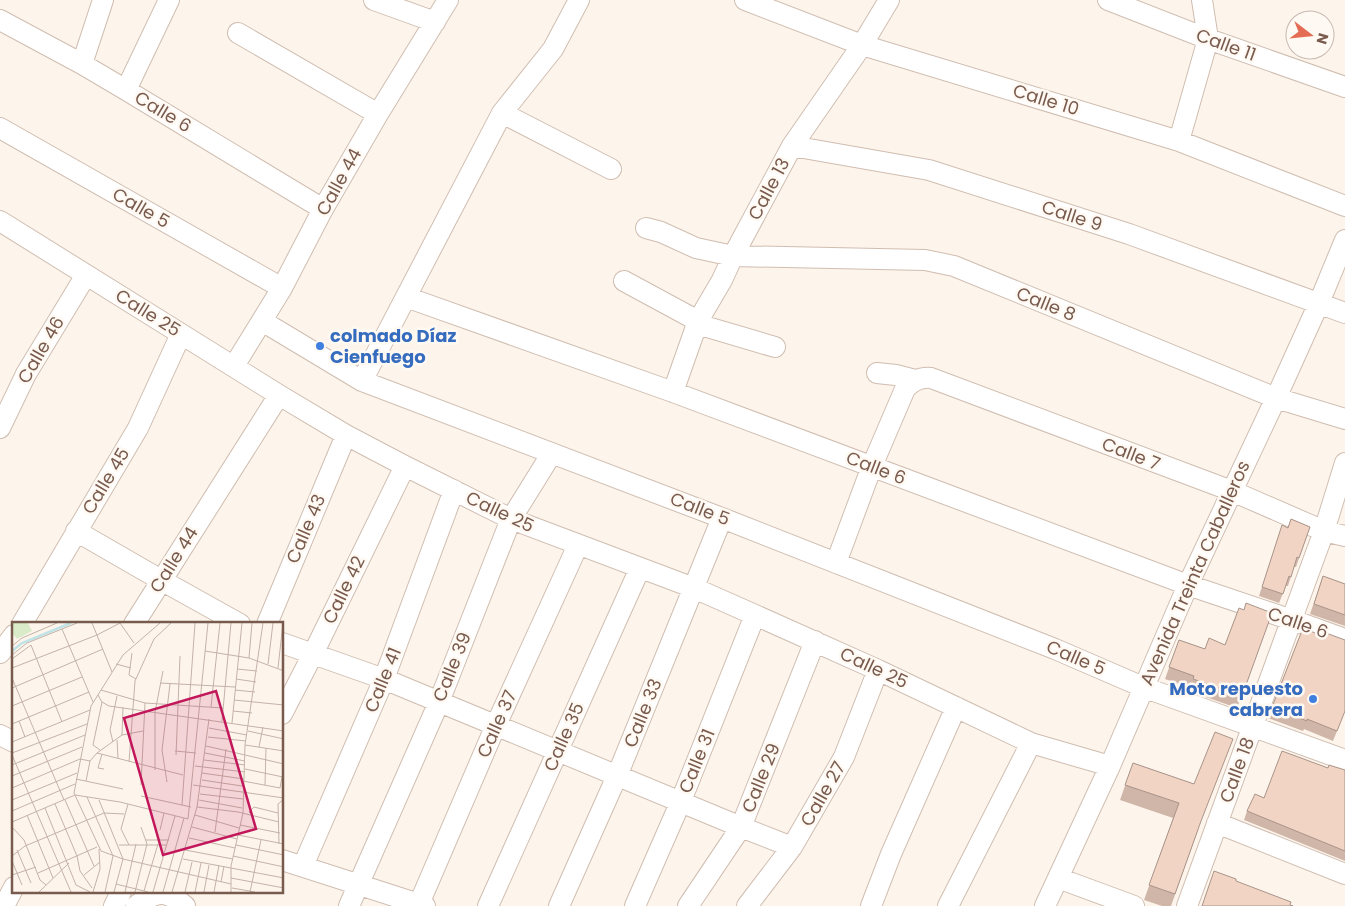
<svg xmlns="http://www.w3.org/2000/svg" width="1345" height="906" font-family="Poppins,sans-serif">
  <style>
    .lines { fill: none; stroke-linecap: round; stroke-linejoin: round }
    .minor-casing { stroke: #d0bdb0; stroke-width: 22 }
    .minor { stroke: #fff; stroke-width: 20 }
    .wall { fill: #d0b6a9 }
    .building { fill: #f2d4c4; stroke: #a99489 }
    .shop-dot { fill: #3f7fe0; stroke: #fff9f3; stroke-width: 2 }
    .labels { text-anchor: middle; stroke-width: 5; stroke-linejoin: round; paint-order: stroke }
    .street-label { font-size: 18px; fill: #795b4e; stroke: #fff9f3 }
    .shop-label { font-size: 18px; font-weight: bold; fill: #366cbe; stroke: #fff9f3; text-anchor: start }
    .inset-river { fill: none; stroke: #c0e3e7; stroke-width: 2.5 }
    .inset-road { fill: none; stroke: #c4b2a8; stroke-width: 1 }
    .view { fill: #c2185b; fill-opacity: 0.15; stroke: #c2185b; stroke-width: 2.5 }
    .inset-edge { fill: none; stroke: #795b4e; stroke-width: 2.5 }
  </style>
  <rect width="100%" height="100%" fill="#fdf5ec"/>
  <g class="lines">
    <defs>
      <path id="minor" d="M374 0 435 22
        M745 0 862 45 1179 141 1345 206
        M1108 0 1208 39 1345 87
        M0 20 82 64 126 90 323 209
        M238 33 378 114
        M82 64 103 0
        M126 90 169 0
        M502 113 611 169
        M0 128 282 288
        M1179 141 1208 39 1202 0
        M792 146 929 170 1129 234 1345 313
        M0 221 279 395 346 435 405 466 511 519 694 588 755 615 878 670 1031 743 1110 766
        M646 228 661 232 696 248 733 256 925 260 954 266 1276 398 1345 419
        M624 281 698 321
        M406 297 673 392 1188 585 1292 620 1345 639
        M262 321 362 381 722 518 1055 649 1143 687 1345 760
        M697 324 775 347
        M234 366 282 288 323 209 378 114 448 0
        M877 373 896 375 915 380
        M362 381 502 113 553 49 579 0
        M673 392 698 321 722 280 733 256 792 146 862 45 889 0
        M0 428 26 374 86 275
        M76 531 161 580 240 624
        M836 563 872 466 905 389C912 381 920 377 931 378L1232 491 1324 531 1345 536
        M22 624 138 428 181 334
        M134 624 279 395
        M267 624 346 435
        M282 643 384 679 741 827 792 847
        M0 653 14 635
        M282 714 313 654 405 466
        M0 735 14 742
        M1217 823 1345 874
        M282 860 425 906
        M303 866 384 679 454 490
        M1058 878 1134 906
        M419 904 496 725 578 545
        M4 906 14 887
        M114 906 121 892
        M136 906C157 891 165 889 185 906
        M349 906 439 702 511 519 552 453
        M488 906 640 568
        M559 906 617 776 722 518
        M635 906 681 801 755 615
        M688 906 741 827 815 641
        M747 906 792 847 844 757 878 670
        M871 906 891 854 956 707
        M948 906 1031 743
        M1045 906 1110 766 1188 585 1276 398 1319 303 1345 240
        M1187 906 1324 531 1345 463"/>
    </defs>
    <use href="#minor" class="minor-casing"/>
    <use href="#minor" class="minor"/>
  </g>
  <path class="wall" d="M1291 519 1310 527 1296 567H1294L1288 586H1286L1279 603 1259 596 1279 535 1288 527Z
    M1323 576 1345 584V626L1310 614Z
    M1244 610 1272 613 1237 708 1189 691 1190 688 1165 679 1179 640 1205 649 1225 645Z
    M1303 628 1345 711 1333 741 1304 729 1303 731 1268 718Z
    M1133 763 1194 784 1198 830 1171 906H1162L1144 900 1173 818 1120 800Z
    M1328 768 1345 770V861L1244 820 1247 811 1264 798Z"/>
  <path class="building" d="M1291 519 1310 527 1299 558 1297 557 1291 577 1289 576 1283 594 1262 587 1282 525 1288 528Z
    M1323 576 1345 584V615L1314 604Z
    M1246 603 1272 613 1242 696 1193 679 1194 676 1169 667 1179 640 1205 649 1209 638 1225 645 1239 608 1244 610Z
    M1303 628 1325 637 1326 633 1345 640V711L1337 731 1307 719V721L1272 707Z
    M1215 732 1233 739 1201 821 1175 894 1149 885 1179 803 1125 785 1133 763 1194 784Z
    M1282 751 1328 768 1329 765 1345 770V851L1247 811 1255 794 1264 798Z
    M1214 871 1236 879V881L1291 902 1290 905 1293 906H1202Z"/>
  <g class="shop-dot">
    <circle cx="320" cy="346" r="5"/>
    <circle cx="1313" cy="699" r="5"/>
  </g>
  <g class="labels">
    <g class="street-label">
      <text transform="translate(1226 45) rotate(20)" y="6">Calle 11</text>
      <text transform="translate(1046 100) rotate(17)" y="6">Calle 10</text>
      <text transform="translate(163 112) rotate(31)" y="6">Calle 6</text>
      <text transform="translate(339 182) rotate(-61)" y="6">Calle 44</text>
      <text transform="translate(769 189) rotate(-62)" y="6">Calle 13</text>
      <text transform="translate(141 208) rotate(30)" y="6">Calle 5</text>
      <text transform="translate(1072 216) rotate(18)" y="6">Calle 9</text>
      <text transform="translate(1046 304) rotate(22)" y="6">Calle 8</text>
      <text transform="translate(148 313) rotate(32)" y="6">Calle 25</text>
      <text transform="translate(41 350) rotate(-60)" y="6">Calle 46</text>
      <text transform="translate(1131 454) rotate(21)" y="6">Calle 7</text>
      <text transform="translate(876 468) rotate(21)" y="6">Calle 6</text>
      <text transform="translate(106 481) rotate(-59)" y="6">Calle 45</text>
      <text transform="translate(700 509) rotate(21)" y="6">Calle 5</text>
      <text transform="translate(500 512) rotate(25)" y="6">Calle 25</text>
      <text transform="translate(306 529) rotate(-67)" y="6">Calle 43</text>
      <text transform="translate(174 560) rotate(-58)" y="6">Calle 44</text>
      <text transform="translate(1195 573) rotate(-66)" y="6">Avenida Treinta Caballeros</text>
      <text transform="translate(344 590) rotate(-64)" y="6">Calle 42</text>
      <text transform="translate(1298 623) rotate(19)" y="6">Calle 6</text>
      <text transform="translate(1076 658) rotate(23)" y="6">Calle 5</text>
      <text transform="translate(452 667) rotate(-68)" y="6">Calle 39</text>
      <text transform="translate(874 668) rotate(25)" y="6">Calle 25</text>
      <text transform="translate(383 680) rotate(-68)" y="6">Calle 41</text>
      <text transform="translate(643 713) rotate(-68)" y="6">Calle 33</text>
      <text transform="translate(497 724) rotate(-66)" y="6">Calle 37</text>
      <text transform="translate(564 737) rotate(-66)" y="6">Calle 35</text>
      <text transform="translate(697 761) rotate(-68)" y="6">Calle 31</text>
      <text transform="translate(1237 770) rotate(-70)" y="6">Calle 18</text>
      <text transform="translate(761 778) rotate(-68)" y="6">Calle 29</text>
      <text transform="translate(823 794) rotate(-60)" y="6">Calle 27</text>
    </g>
    <g class="shop-label">
      <text x="330" y="342">colmado Díaz<tspan x="330" dy="21">Cienfuego</tspan></text>
      <text x="1303" y="695" text-anchor="end">Moto repuesto<tspan x="1303" dy="21">cabrera</tspan></text>
    </g>
  </g>
  <g transform="translate(12 622)">
    <rect width="271" height="271" fill="#fdf5ec"/>
    <path d="M0 1H16L20 9 5 17 0 11Z" fill="#d9ebc9"/>
    <path class="inset-river" d="M0 29 10 21 59 1"/>
    <path class="inset-road" d="M80 1 100 50M108 1 122 21M148 1 111 33 79 84 62 171 89 229 111 237 219 262M50 7 81 80M0 24 10 16 45 1M193 29 237 36 272 49M120 31 117 53 124 57M0 33 15 21 65 1M237 36 240 1M0 37 19 23 50 100M104 42 119 46M256 42 261 1M0 46 85 13 108 1M266 46 271 1M225 47 245 49M0 56 52 178M224 57 244 60M148 61 223 65M0 66 91 27M89 68 133 81 211 86M223 68 243 70M86 73 90 80 97 84 272 109M222 78 272 83M0 84 70 55M199 85 208 1M221 89 240 91M7 99 13 115M210 99 219 1M220 101 230 1M0 102 77 70M197 106 235 113M236 109 272 117M110 113 111 85M196 115 234 119M105 118 106 136M0 120 78 88M101 120 98 108 105 74M233 123 272 129M194 124 272 142M247 125 251 105M88 128 81 123 90 80M163 129 184 131M0 131 75 102M85 131 171 153M193 131 233 139M90 132 86 146 92 147M0 133 59 270M164 133 168 34M192 138 233 143M117 140 123 59 142 17 159 1M0 143 73 113M183 144 233 150M233 147 271 155M143 148V90L151 49M190 151 232 157M0 154 70 125M64 157 111 167M190 158 230 164M74 159 78 139 85 131 110 113 131 109M231 159 268 166 270 155M155 160 150 128 158 62M129 163 133 81M181 163 272 176M253 163 254 126M0 166 68 137 78 139M188 172 231 177M63 173 108 180 176 197M129 174 179 185M75 175 101 234 93 270M0 178 65 151M53 178 82 244M87 178 111 237 102 270M187 178 230 186M43 182 65 234 68 249 80 266M116 182 109 207 117 223M170 183 183 1M185 185 226 190 267 200M33 186 64 263 78 270M0 189 63 162M15 193 41 256M183 193 227 206M242 195 237 190 242 185 266 191M176 197 196 1M0 200 63 173M228 203 268 211M0 205 12 218 28 258 34 263M180 205 225 217M148 208 152 191M203 210 214 127M226 213 272 222M177 216 223 226M134 218H157M267 222 266 182 272 177M107 223H155M224 223 272 233M5 228 19 261M173 228 221 237M0 234 13 224 92 191 112 192M221 234 272 245M171 237 272 256M0 239 10 263M26 251 85 225M0 253 24 245M72 253 88 240M219 256 272 266M209 260 212 244M104 262 136 270M220 266 243 270M132 269 146 222M27 270 57 241M81 270 88 247 87 227M113 270 124 222M123 270 135 222 129 205M141 270 163 194M151 270 172 196M160 270 185 185 197 97M173 270 180 240M183 270 189 241M192 270 197 243M202 270 207 243M219 270V244L231 191 233 123 251 1M238 270 249 218"/>
    <path class="view" d="M204 69 244 207 151 233 112 96Z"/>
    <rect width="271" height="271" class="inset-edge"/>
  </g>
  <g transform="translate(1310 35) rotate(106)"><circle r="24" fill="#fff9f3" stroke="#c9bab1"/>
  <path d="M0-4L9 19L0 12L-9 19Z" fill="#e46c54"/>
  <text y="-8" font-size="14" font-weight="bold" text-anchor="middle" fill="#795b4e">N</text>
  </g>
</svg>
